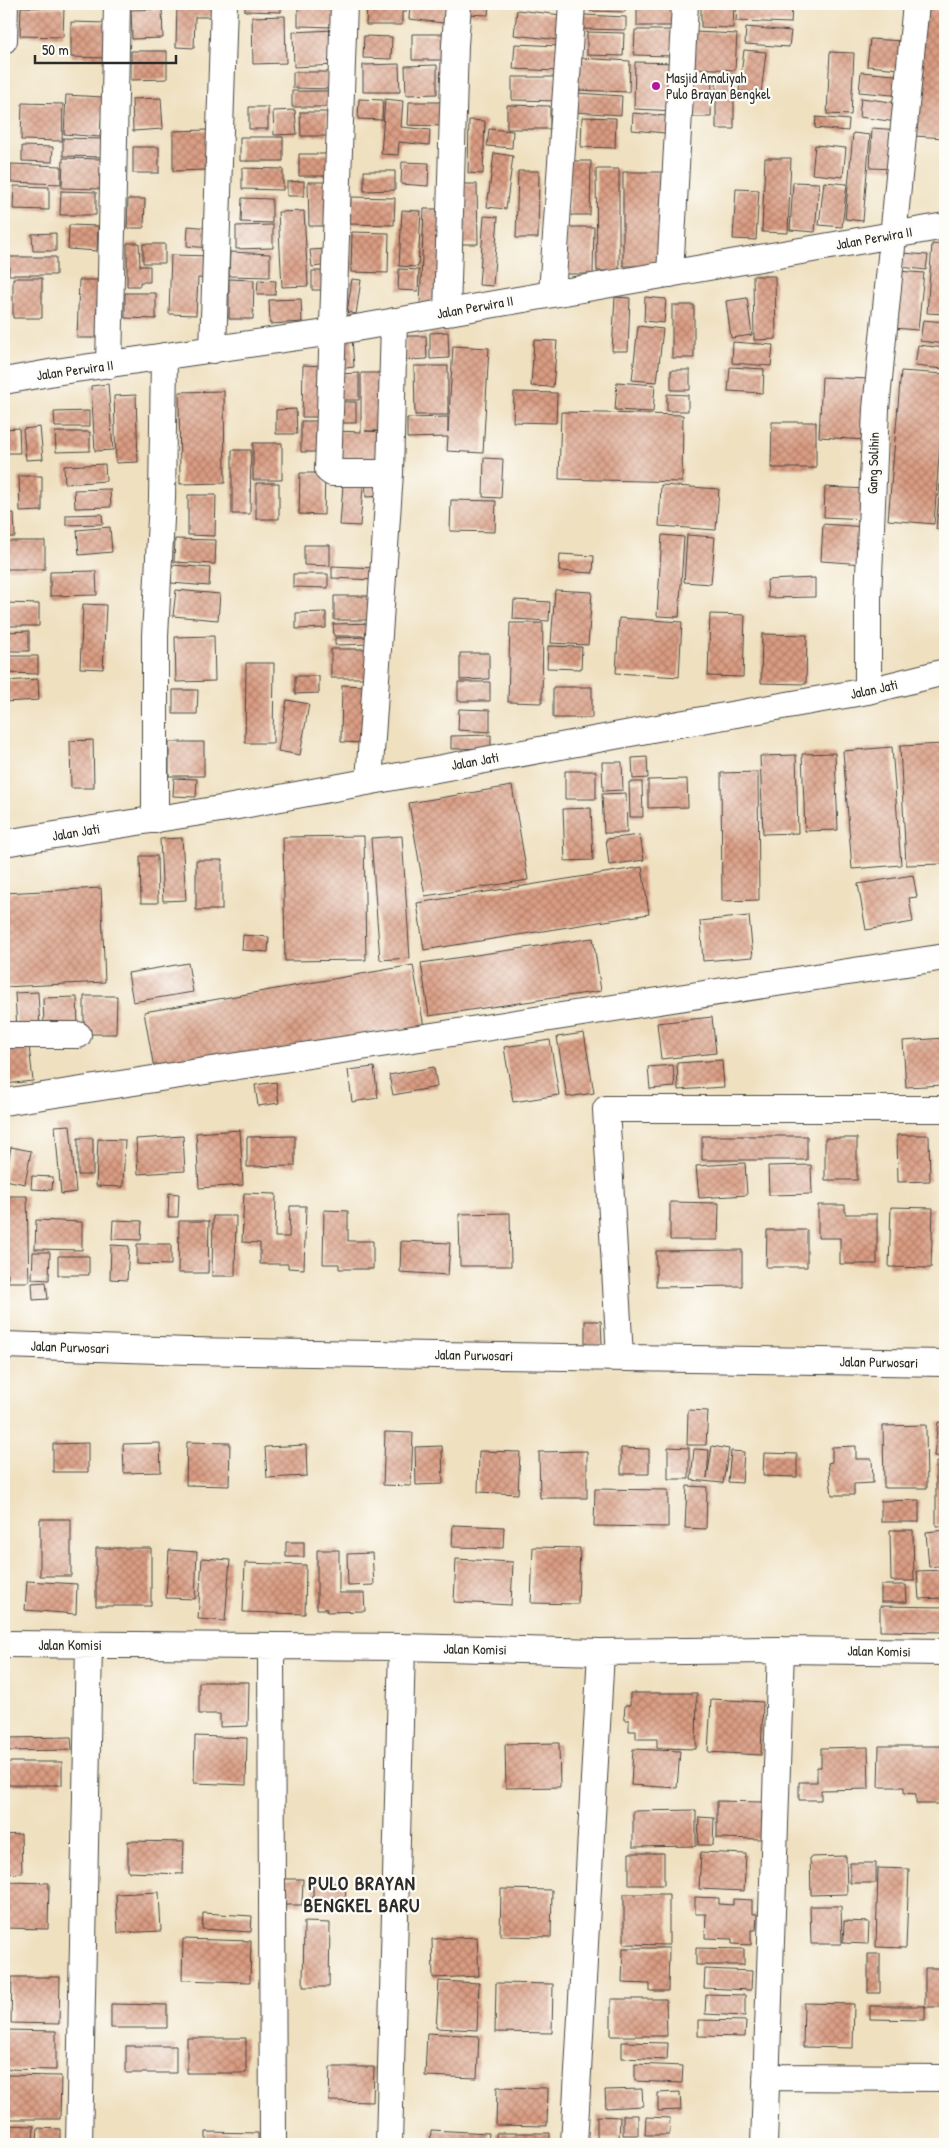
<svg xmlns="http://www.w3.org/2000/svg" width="949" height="2148" font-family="'Patrick Hand',sans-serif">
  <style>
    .building { fill: url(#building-cross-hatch) }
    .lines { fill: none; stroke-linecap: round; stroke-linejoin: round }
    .minor-casing { stroke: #484641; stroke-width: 28 }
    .minor { stroke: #fff; stroke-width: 26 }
    .poi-dot { fill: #b5179e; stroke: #fdfcf7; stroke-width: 2 }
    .labels { text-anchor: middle; stroke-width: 4.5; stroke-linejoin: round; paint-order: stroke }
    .poi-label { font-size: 14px; fill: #2b2b2b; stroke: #fdfcf7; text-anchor: start }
    .street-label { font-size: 14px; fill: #2b2b2b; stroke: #fdfcf7 }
    .district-label { font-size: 19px; font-weight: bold; letter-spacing: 1px; fill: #2b2b2b; stroke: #fdfcf7 }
  </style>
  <defs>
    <pattern id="building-cross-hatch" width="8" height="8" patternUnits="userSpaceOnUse" patternTransform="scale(1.25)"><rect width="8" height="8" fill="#da9c82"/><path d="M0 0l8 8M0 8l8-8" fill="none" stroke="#b17f6b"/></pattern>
  </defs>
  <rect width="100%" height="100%" fill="#fdfcf7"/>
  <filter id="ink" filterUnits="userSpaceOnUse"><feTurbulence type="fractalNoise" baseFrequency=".02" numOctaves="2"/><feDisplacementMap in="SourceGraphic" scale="10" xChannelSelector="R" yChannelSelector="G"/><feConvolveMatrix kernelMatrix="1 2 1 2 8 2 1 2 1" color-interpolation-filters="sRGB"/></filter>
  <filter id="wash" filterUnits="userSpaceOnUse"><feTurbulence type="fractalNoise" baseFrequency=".0096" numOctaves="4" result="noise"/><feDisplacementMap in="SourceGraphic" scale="20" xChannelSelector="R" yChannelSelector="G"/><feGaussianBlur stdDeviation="1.12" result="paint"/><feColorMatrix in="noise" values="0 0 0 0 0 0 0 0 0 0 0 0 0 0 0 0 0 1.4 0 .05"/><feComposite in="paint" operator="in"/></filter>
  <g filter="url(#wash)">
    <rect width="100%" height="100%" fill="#efe0c0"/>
    <g id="blocks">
      <path class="building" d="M31 4H59V6H31Z
        M177 4H216L217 17H195L194 48 176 47Z
        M245 4H281V12L245 11Z
        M367 4H406V12H402V25H366Z
        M410 4H454L452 24 409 19Z
        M466 4H489L488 15 466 14Z
        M590 4H625V12L590 11Z
        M637 4H676V26H637Z
        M701 4H734L733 28 701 27Z
        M737 4 792 5 791 23 736 21Z
        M924 4H945V138L914 136Z
        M298 6H335V27L298 26Z
        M21 7 64 8 63 37 20 36Z
        M162 9 163 38 132 39 131 10Z
        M517 10 562 15 559 40 514 35Z
        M584 15 626 17V30L583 29Z
        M285 16 286 63 253 64 252 17Z
        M71 22 107 23V58L71 57Z
        M746 27 791 31 789 47 745 44Z
        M334 30 336 65 294 67 293 32Z
        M635 30H672V56L634 55Z
        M587 32 624 33 623 56 587 55Z
        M695 32 737 34 735 70 694 68Z
        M412 34H452V60H412Z
        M364 36 392 37 391 59 363 58Z
        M870 39 903 41 900 69 867 66Z
        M515 44 559 46 558 71 513 69Z
        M744 50 766 52 761 94 739 91Z
        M131 51H167V79L131 80Z
        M830 52 854 53 851 115 827 114Z
        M578 58 630 61 629 92 576 90Z
        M635 62 679 63 677 111 634 109Z
        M399 64 400 92H363V65Z
        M437 65V94L406 95 405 66Z
        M293 72H332V89L293 88Z
        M861 72 905 76 903 96 859 92Z
        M716 75H734V129H716Z
        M687 76H712L711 117H687Z
        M512 77H561L560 101 512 100Z
        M292 91H336V107H292Z
        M576 93 622 96 621 115 575 112Z
        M66 95 103 97 100 137 64 134Z
        M161 98 163 129 133 131 132 99Z
        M861 98 899 103 897 122 859 117Z
        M359 99 383 100 382 120 358 119Z
        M385 99 403 101 401 127 430 130 429 145 399 142 398 155 381 154Z
        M409 102H445L444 126 408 125Z
        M22 103 63 104 62 141 21 140Z
        M507 105 550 106V129H507Z
        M249 107H268V129H249Z
        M295 110 297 134 274 135 273 111Z
        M300 112H327V136H301Z
        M633 113 677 117 676 134 632 130Z
        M582 117 616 118 615 148 581 147Z
        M816 117 849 120 848 131 815 128Z
        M469 120 485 121 483 174 468 173Z
        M872 128 899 130 897 169 870 168Z
        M489 129 513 131 512 148 487 146Z
        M208 130V170L173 171V131Z
        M853 133 870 135 863 221 845 219Z
        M240 137H283V161H240Z
        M63 138 104 139V157L63 156Z
        M815 145 846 148 843 177 812 174Z
        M22 146 53 147 52 162 22 161Z
        M133 147H159V173H133Z
        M494 153 513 156 506 209 487 207Z
        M299 154H329V176H299Z
        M63 158 102 159 101 189 62 188Z
        M765 158H791L788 233 762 232Z
        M570 161H591L590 215H569Z
        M402 162 429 163 428 186 401 184Z
        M11 164 61 166V184L11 182Z
        M242 168 283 169V190L242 189Z
        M596 169H619V271H597Z
        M364 171H395V190L364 191Z
        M518 171H539L538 238H516Z
        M623 172H666L667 266H623Z
        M304 181V196H287V182Z
        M308 182H330L331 226H309Z
        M793 182 819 183 815 232 790 230Z
        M824 182 847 184 842 227 819 225Z
        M456 184H477L478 244H457Z
        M14 186 49 187V210L13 209Z
        M736 189 759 190 756 240 733 239Z
        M61 191 96 192V215H60Z
        M351 197 395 198 394 225 350 224Z
        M242 198 272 199V223L241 222Z
        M128 199H145L144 228H127Z
        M424 209H448L445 306 420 305Z
        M402 210 421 211 418 267 399 266Z
        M304 211 308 286 282 287 278 212Z
        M484 216 498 217 493 286 479 285Z
        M69 225 98 226 97 251 68 249Z
        M273 225V248L236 249V226Z
        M188 226 210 228 209 248 187 246Z
        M566 227H594L593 274H566Z
        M352 232 389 233 388 273 351 272Z
        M56 233V251H33L32 234Z
        M127 243H139L140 266H150V282H140V286H127Z
        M143 244H165V263H143Z
        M932 244 945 245V314L927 313Z
        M329 249 330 265 312 267 310 250Z
        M230 252 270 254V277L229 276Z
        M902 253 928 255 926 270 901 267Z
        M171 255 214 256 213 279 198 278 196 315 169 314Z
        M9 257H56V275H9Z
        M399 269 419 270 418 291 398 290Z
        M312 271H328L329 290H312Z
        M898 271 924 273 918 330 893 328Z
        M753 276H775L776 339 754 340Z
        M13 278H42V318H13Z
        M229 279 254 280 253 319H229Z
        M352 279 361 280 356 314 347 312Z
        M79 280H98L96 338H77Z
        M258 280 276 281 275 295H257Z
        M125 293H156V319L125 318Z
        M615 297 630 298 628 351H612Z
        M645 297 666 299 664 323 644 321Z
        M747 298 752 335 731 338 726 301Z
        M301 299 302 322 270 324 269 300Z
        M672 305H694V358H672Z
        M923 320 945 322V344L920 341Z
        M638 326 663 329 657 382 632 380Z
        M448 332 449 358 430 359V333Z
        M405 336H426L427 359 406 360Z
        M352 338 354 367 337 369 335 339Z
        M534 340 557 341 553 387 531 386Z
        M733 342 773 345 771 366 732 363Z
        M918 345 945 348 944 369 915 366Z
        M453 346 489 348 483 453 447 451 448 437 407 438V418L448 417V432Z
        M303 365 324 366 323 417H302Z
        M414 366H448V415H415Z
        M730 367 764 369 763 393 728 391Z
        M671 370H690V390H671Z
        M901 371 945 374 934 524 888 520Z
        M359 373V400H336V374Z
        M361 373H390V431H365L385 432V471L335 470 336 431 361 432Z
        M822 377 869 379 866 440 819 437Z
        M617 382 655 385 653 412 615 410Z
        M108 384 113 450 95 451 91 386Z
        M224 391 225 483 180 484 179 392Z
        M514 392 557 393 556 423 513 422Z
        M667 394 688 395V411H667Z
        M136 395 138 462 116 463 114 396Z
        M337 402H356V423H337Z
        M296 409 297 434H276V410Z
        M89 411V427H55L54 412Z
        M561 412 683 415 682 482 559 479Z
        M301 421H325V452H301Z
        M772 422H816V468H771Z
        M40 427 43 459 26 460 23 429Z
        M19 428 20 453H4V429Z
        M55 432H90V451L56 452Z
        M944 436H945V530L936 529Z
        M253 443H282V480H253Z
        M232 450H251L250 514H232Z
        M484 458 503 459 501 498 483 497Z
        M105 464 106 481 65 484 64 466Z
        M300 473H325L324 515 299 514Z
        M19 476H42V511L20 512Z
        M365 478H383V496L366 497Z
        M256 483H279V519H256Z
        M343 485 363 486 360 526 340 525Z
        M661 485 719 489 716 530 659 526Z
        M825 487 868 489 867 519 824 517Z
        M110 489 111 507 75 508 74 490Z
        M188 495H216L215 536 188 535Z
        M451 500 496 501 495 532 450 531Z
        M14 513 15 537H4V514Z
        M102 514 103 524 66 525V515Z
        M823 524 866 527 864 564 821 561Z
        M110 527 112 552 79 555 77 530Z
        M662 535 684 537 679 617 657 616Z
        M687 535 715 537 711 584 684 582Z
        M175 539 216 540 215 564 174 562Z
        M4 541H45V569H4Z
        M304 545H330V566L304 565Z
        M560 554 594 556 593 573 559 571Z
        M172 565 210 568 209 586 171 583Z
        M332 566 375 568V580L332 578Z
        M96 571 97 595 50 596V572Z
        M293 574H328V588L293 587Z
        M815 578V597L768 598 767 580Z
        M176 590 220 594 218 620 173 616Z
        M555 590 592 592 588 645 551 643Z
        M334 596H378V620H334Z
        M514 600 550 602 549 621 513 619Z
        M4 603 39 604V626H4Z
        M83 604 106 605 103 669 80 668Z
        M326 612V628L296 629V613Z
        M710 614 745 615 743 677 708 676Z
        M619 618 682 622 679 677 616 673Z
        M378 623V636H334L333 624Z
        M510 623H543L542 703 508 702Z
        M29 631V651H4V632Z
        M762 634 807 635 806 684 761 683Z
        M214 636 215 681 176 682 175 637Z
        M371 637V644L335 645V638Z
        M548 646 582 647 581 669 547 668Z
        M331 649H369V678H331Z
        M460 653H489V679L460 680Z
        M7 656H38V674L7 673Z
        M246 663H274L273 743H245Z
        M295 676H319V693L295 694Z
        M38 679 39 700 4 702V681Z
        M458 682H490V701H458Z
        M342 685 366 686 364 743 341 742Z
        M553 687H592V718H553Z
        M173 690H198L197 714H173Z
        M287 700 309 704 300 755 278 751Z
        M459 709 490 710V732L458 730Z
        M491 735V748L451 749V736Z
        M93 740 94 788H71L70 741Z
        M169 742H204V776H169Z
        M945 744V864L906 865 900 746Z
        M892 747 901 865 852 869 843 751Z
        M835 753 838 830 805 831 802 754Z
        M796 755 798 833 763 834 760 756Z
        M647 757 648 778 633 779 632 758Z
        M602 762H622L623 790 603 791Z
        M565 771H596V799H565Z
        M758 772 759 900 722 901 721 773Z
        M174 778 197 779 196 797 173 796Z
        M687 779 688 807 648 808V780Z
        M629 782H642L643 817H630Z
        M512 786 528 880 425 896 409 803Z
        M626 793 627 833H604L602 794Z
        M591 808 593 860 565 861 563 809Z
        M640 835 644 860 609 865 606 839Z
        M364 836 366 960 285 961 283 837Z
        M402 836 410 958 380 960 371 838Z
        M182 838 186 900 163 901 160 839Z
        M140 856H157L158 903H141Z
        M196 860H222V910H196Z
        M642 867 649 914 424 950 417 903Z
        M913 875 917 897 909 898 913 922 866 930 858 884Z
        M101 888 105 982 4 987V893Z
        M749 916 753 957 703 961 700 921Z
        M243 935 269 937 268 952 242 950Z
        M593 938 601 991 429 1016 421 963Z
        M188 963 193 992 133 1002 128 973Z
        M413 965 424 1027 155 1074 144 1012Z
        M38 992 40 1029 17 1031 15 993Z
        M84 996H117L116 1034H84Z
        M77 997 78 1026H44L43 998Z
        M712 1017 716 1053 661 1059 657 1023Z
        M584 1033 594 1093 567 1097 557 1037Z
        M945 1038V1085L906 1087 903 1041Z
        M550 1040 559 1095 513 1102 504 1047Z
        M29 1046 33 1081 4 1084V1049Z
        M722 1060 724 1087 678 1090 677 1063Z
        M673 1065 675 1087 650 1089 648 1067Z
        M374 1067 378 1098 352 1102 348 1070Z
        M434 1067 437 1087 393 1095 389 1075Z
        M276 1082 279 1103 258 1106 255 1085Z
        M70 1125 76 1192 61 1194 55 1126Z
        M240 1130 243 1185 199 1188 196 1133Z
        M897 1135H929L930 1181 898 1182Z
        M183 1136 185 1171 138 1174 136 1139Z
        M295 1136V1166L247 1167V1137Z
        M702 1136H807V1160H702Z
        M78 1138H93V1175H78Z
        M825 1138H857V1180H825Z
        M98 1139 125 1140 123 1187 96 1186Z
        M11 1147 31 1151 25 1184 5 1180Z
        M745 1163 747 1195 699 1198 696 1166Z
        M811 1165 812 1194 769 1195 768 1166Z
        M32 1176 53 1177 52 1190 31 1189Z
        M169 1193 179 1194 178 1217H168Z
        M244 1193 276 1194 275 1237H289L290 1206H306L304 1269 288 1268V1264H260V1243L242 1242Z
        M4 1196H27L29 1282H8V1274H4V1244H7L6 1212H4Z
        M670 1202 719 1203 718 1240H670Z
        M818 1205H845V1214H877V1264H840V1238H818Z
        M891 1207 933 1208 931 1268 889 1267Z
        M324 1210 348 1211V1241H373V1269H339V1264H323Z
        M510 1213 511 1266H460L459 1214Z
        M213 1216H236L235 1276H212Z
        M36 1220 82 1222V1250L35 1249Z
        M113 1220 142 1221 141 1240 112 1239Z
        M179 1221H209L208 1273H178Z
        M767 1230H807V1267H766Z
        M401 1241 450 1243 448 1275 400 1272Z
        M137 1244H171V1265L137 1264Z
        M111 1245 129 1246 127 1280 110 1279Z
        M742 1250V1286L656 1287V1251Z
        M33 1252H50L49 1280 32 1279Z
        M58 1256H89V1275H58Z
        M46 1282 48 1299 33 1300 32 1283Z
        M585 1321H601L602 1344 585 1345Z
        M688 1410 708 1411 706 1445H687Z
        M938 1422 945 1423V1457L934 1456Z
        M926 1425 927 1488H884L883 1426Z
        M385 1432 413 1433 411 1486 383 1485Z
        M187 1442 230 1443 229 1486 186 1485Z
        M88 1443V1472H53V1444Z
        M160 1443 161 1472 124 1473 123 1444Z
        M306 1445 307 1476 267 1478 265 1447Z
        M442 1446 443 1484 416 1485 415 1447Z
        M712 1446 729 1449 723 1483 691 1480 694 1449 709 1450 707 1478Z
        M856 1446V1459H872L873 1483 854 1484V1495H832L828 1463 832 1462V1447Z
        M668 1447 689 1448V1479H668Z
        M621 1448 649 1449V1474H621Z
        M479 1451 520 1452 518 1494 478 1492Z
        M587 1451V1498H540L539 1452Z
        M731 1451 744 1452 742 1483 728 1482Z
        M764 1453 797 1454V1477L763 1476Z
        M936 1462H945V1526H936Z
        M687 1486 707 1487 706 1529 685 1528Z
        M595 1489 668 1490V1527L594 1526Z
        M919 1500V1522H881V1501Z
        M40 1519H71V1576H40Z
        M453 1525 504 1527 503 1548 452 1547Z
        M890 1530H913L914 1581H891Z
        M945 1530V1565L929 1567 926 1532Z
        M286 1542H304V1557H286Z
        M533 1547 580 1548 578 1604 531 1603Z
        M96 1548H151V1606H96Z
        M169 1550 197 1552 195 1599 166 1598Z
        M317 1550H339V1593H364L365 1611 327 1612V1609H317Z
        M372 1553 374 1585 348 1586 347 1554Z
        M202 1558 230 1560 225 1621 198 1619Z
        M456 1559 513 1562 511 1605 454 1602Z
        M245 1563 306 1565 305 1614 243 1612Z
        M945 1570V1598L919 1599 917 1571Z
        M27 1581 77 1584 76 1614 25 1610Z
        M881 1585H906L907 1602H881Z
        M880 1606 945 1607V1632L880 1631Z
        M199 1682H249L248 1726 220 1727V1714H199Z
        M630 1693H697L696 1749 657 1748V1739H636V1731H629V1720H624L625 1705H630Z
        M711 1699 763 1702 761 1755 708 1752Z
        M195 1736 247 1738 246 1785 194 1783Z
        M71 1737 72 1750 4 1751V1738Z
        M559 1743 560 1787 506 1788 505 1744Z
        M879 1746H945V1804H916V1794L904 1793V1787H878Z
        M868 1747 869 1789 821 1790V1800H799V1782H817V1767H821V1748Z
        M633 1749 680 1751 677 1788 631 1785Z
        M4 1762H62V1785H4Z
        M717 1801 762 1802V1839L717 1838Z
        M696 1810V1846L633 1847V1811Z
        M699 1817 714 1818 713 1845H698Z
        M21 1834 22 1873 4 1874V1835Z
        M128 1841 184 1842 183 1874 128 1872Z
        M701 1852 746 1854 744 1891 699 1889Z
        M629 1853H664V1885H629Z
        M846 1856 847 1894 811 1895 810 1857Z
        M850 1863H876V1883H850Z
        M878 1868 909 1869 906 1948 876 1947Z
        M284 1879H303L302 1905H283Z
        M6 1882 49 1883 48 1929 5 1928Z
        M313 1883H346L345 1905H313Z
        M501 1889 552 1890 551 1937 500 1936Z
        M159 1892 161 1931 118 1933 116 1894Z
        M624 1894H669V1945L624 1944Z
        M695 1897 719 1898V1904L733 1905V1899L752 1900V1914H757L756 1930H751V1945L732 1944V1939L705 1938 706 1914H695Z
        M810 1906H841L842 1944H811Z
        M203 1913 252 1916 251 1932 202 1929Z
        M844 1921 869 1922 868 1944 843 1943Z
        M304 1922 330 1923 329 1987H303Z
        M477 1937 479 1976 433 1978 432 1939Z
        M183 1939 251 1941 250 1982 182 1980Z
        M623 1948H669L668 1991H650V1984L622 1983Z
        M696 1948 744 1949V1965H696Z
        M868 1954H880V1993H868Z
        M925 1968H945V2007H925Z
        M705 1969 752 1971 751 1990 704 1988Z
        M12 1977H60L59 2024 11 2023Z
        M439 1981 479 1983 477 2030 436 2028Z
        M496 1983 553 1984 552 2033 495 2032Z
        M706 1994 745 1995V2016L705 2014Z
        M611 1999H666L667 2036H611Z
        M804 2003 854 2004 853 2048 803 2047Z
        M111 2004 167 2005V2028H111Z
        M870 2006H925V2020L870 2019Z
        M698 2020 746 2021 745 2037 698 2036Z
        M4 2030 56 2031V2070L4 2069Z
        M427 2033 479 2036 477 2078 425 2076Z
        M187 2038H246V2073H187Z
        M622 2042 668 2043 667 2060 622 2058Z
        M126 2046H176V2073H126Z
        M635 2064 683 2066 682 2083 635 2081Z
        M330 2067H374L373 2102 329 2101Z
        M4 2075 61 2076 60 2119H4Z
        M497 2087 548 2088 547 2126 496 2125Z
        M642 2089 643 2106 606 2108 605 2090Z
        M680 2092 681 2110 658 2111V2093Z
        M623 2115H638V2135H623Z
        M597 2116 620 2117 619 2139H597Z
        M646 2117 670 2118 669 2135H645Z
        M4 2125 34 2126 33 2144H4Z
        M38 2128 60 2129V2144H37Z
        M431 2130 489 2133 488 2144H430Z
        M206 2132 258 2133V2144H206Z
        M496 2133H550V2144H496Z
        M618 2141 660 2142V2144H618Z
        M681 2142H730V2144H681Z"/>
    </g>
  </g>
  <g filter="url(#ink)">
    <use href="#blocks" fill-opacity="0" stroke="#484641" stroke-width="1"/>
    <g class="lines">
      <defs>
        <path id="minor" d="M344 4 328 470 332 473H390
          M4 40 5 4
          M670 274 685 4
          M552 293 572 4
          M447 313 455 45 458 4
          M213 350 224 4
          M109 365 117 4
          M4 381 55 372 333 332 945 226
          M868 691V599L876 409 916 4
          M369 781 390 473 394 321
          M155 820V636L162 499 164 356
          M4 843 227 808 679 724 868 691 945 672
          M4 1035H78
          M4 1102 945 957
          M4 1345 189 1351 945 1363
          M620 1357 606 1109H945
          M4 1644 402 1647 601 1652 781 1650 945 1652
          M271 1646 273 2144
          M766 2077 945 2078
          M79 2144 89 1645
          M389 2144 402 1647
          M574 2144 601 1652
          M764 2144 781 1650"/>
      </defs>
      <use href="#minor" class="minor-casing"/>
      <use href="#minor" class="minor"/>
    </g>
  </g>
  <circle class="poi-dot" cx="656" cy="86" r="5"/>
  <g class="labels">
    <g class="poi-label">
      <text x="666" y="83">Masjid Amaliyah<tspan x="666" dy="16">Pulo Brayan Bengkel</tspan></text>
    </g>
    <g class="street-label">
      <text transform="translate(874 238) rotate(-10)" y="5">Jalan Perwira II</text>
      <text transform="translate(475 307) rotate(-10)" y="5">Jalan Perwira II</text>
      <text transform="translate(75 370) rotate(-8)" y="5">Jalan Perwira II</text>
      <text transform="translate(873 463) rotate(-88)" y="5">Gang Solihin</text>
      <text transform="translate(874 689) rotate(-12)" y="5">Jalan Jati</text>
      <text transform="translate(475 761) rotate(-10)" y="5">Jalan Jati</text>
      <text transform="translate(76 832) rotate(-9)" y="5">Jalan Jati</text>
      <text transform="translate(70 1347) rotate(2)" y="5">Jalan Purwosari</text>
      <text transform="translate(474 1355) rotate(1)" y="5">Jalan Purwosari</text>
      <text transform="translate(879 1362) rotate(1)" y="5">Jalan Purwosari</text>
      <text x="70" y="1650">Jalan Komisi</text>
      <text transform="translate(475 1649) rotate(1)" y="5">Jalan Komisi</text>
      <text transform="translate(879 1651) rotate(1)" y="5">Jalan Komisi</text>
    </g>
    <g class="district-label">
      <text x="362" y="1890">PULO BRAYAN<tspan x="362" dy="22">BENGKEL BARU</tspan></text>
    </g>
  </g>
  <rect width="949" height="2148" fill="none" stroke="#fdfcf7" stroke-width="20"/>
  <path d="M35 55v8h141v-8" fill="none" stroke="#2b2b2b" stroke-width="2.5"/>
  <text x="42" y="55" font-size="15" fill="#2b2b2b" stroke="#fdfcf7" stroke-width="4" paint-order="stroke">50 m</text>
</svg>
